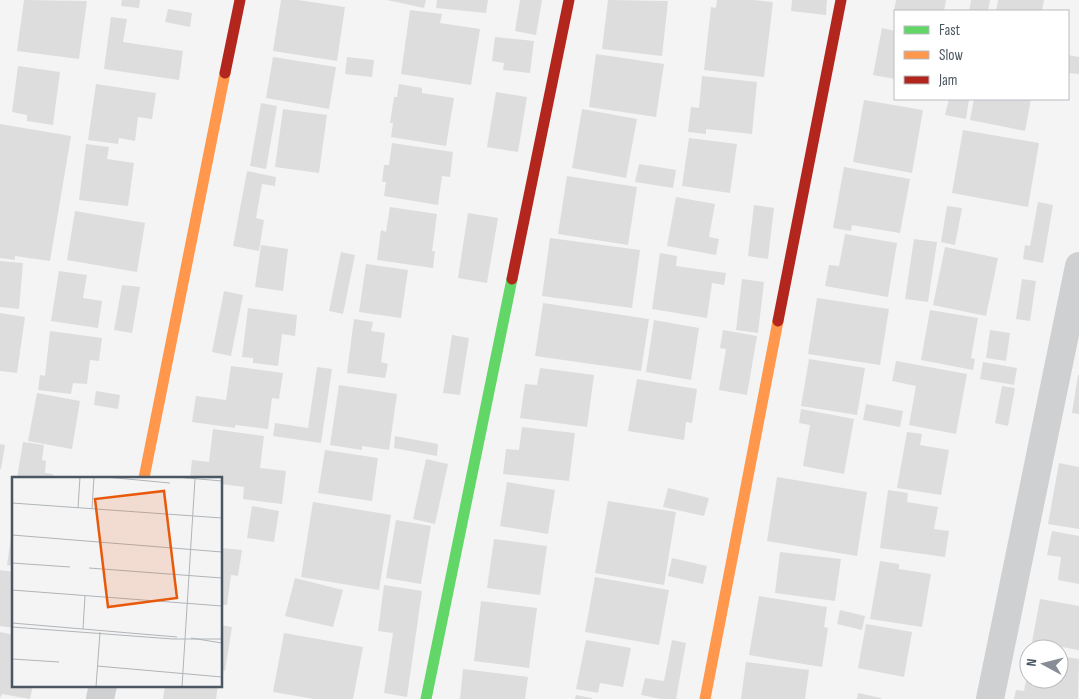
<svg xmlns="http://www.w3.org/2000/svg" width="1079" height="699" font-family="'Sofia Sans Condensed',sans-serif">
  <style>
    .building { fill: #ddddde }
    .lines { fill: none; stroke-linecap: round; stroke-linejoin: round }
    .street { stroke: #ced0d2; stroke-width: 28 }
    .fast { stroke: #63d668; stroke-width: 11 }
    .slow { stroke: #ff974d; stroke-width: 11 }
    .jam { stroke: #b3261e; stroke-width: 11 }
    .inset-road { fill: none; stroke: #b0b5b9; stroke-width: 1 }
    .view { fill: #e8590c; fill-opacity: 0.15; stroke: #e8590c; stroke-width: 2.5 }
    .inset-edge { fill: none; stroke: #4a5661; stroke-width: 2.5 }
  </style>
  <rect width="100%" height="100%" fill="#f4f4f4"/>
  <path class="building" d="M24 0 87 1 79 59 17 51Z
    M122 0H140L139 8 121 6Z
    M281 0H298L345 7 337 61 273 51Z
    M387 0H426L424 8Z
    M437 0H488L486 13 436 8Z
    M520 0H542L536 35 515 31Z
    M608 0 668 1 662 56 602 49Z
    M717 0H753L773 2 764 77 704 70 711 7 716 8Z
    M792 0H827L826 15 791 11Z
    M896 0H946L944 11H894Z
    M971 0H990L988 11H969Z
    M998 0H1044L1042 11H996Z
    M168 9 192 13 190 27 165 22Z
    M410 10 442 14 440 23 480 29 471 85 401 74Z
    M111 17 127 19 123 42 183 51 179 80 104 69Z
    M882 28 895 31V79L873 75Z
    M495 37 534 41 530 73 503 70 504 63 492 61Z
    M596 54 664 64 656 117 589 107Z
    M1068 55 1079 57V74L1068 73Z
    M273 57 336 67 329 109 266 98Z
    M347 57 374 60 372 77 345 74Z
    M18 66 60 72 53 125 27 121V115L12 112Z
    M702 76 757 82 752 134 706 129V134L688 132 691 107 699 108Z
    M96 84 156 93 152 119 138 117 135 141 119 138 118 144 88 140Z
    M399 84 422 88V93L454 98 446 146 391 137 393 123H390L394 97H397Z
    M496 92 527 97 518 152 487 147Z
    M949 99H969L966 119 945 115Z
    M974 99H1031L1025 131 970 120Z
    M864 100 923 110 912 173 853 162Z
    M261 103 277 106 266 169 250 166Z
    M283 109 327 115 319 173 275 167Z
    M582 109 637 119 626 178 572 168Z
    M0 124 71 136 50 261 15 256V260L0 258Z
    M963 130 1039 143 1028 207 952 193Z
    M689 138 737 144 730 193 682 186Z
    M392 143 453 152 450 177 442 176 438 205 384 196 386 182H382L384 165H389Z
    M86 144 109 147 107 159 134 163 128 206 79 200Z
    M639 164 676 170 673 188 635 182Z
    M844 167 910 179 900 233 852 225 851 231 833 228Z
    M247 171 276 177 275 186 262 184 256 218 264 220 259 251 233 246Z
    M567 176 637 187 628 245 558 234Z
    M676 197 715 204 709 237 719 239 716 255 667 246Z
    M1038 202 1053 205 1043 263 1023 259 1025 245 1030 246Z
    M754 205 774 208 768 259 748 256Z
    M947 206 962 208 955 245 941 242Z
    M390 207 437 214 432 251H435L433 268 377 260 381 230 386 232Z
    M75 211 145 223 137 272 67 260Z
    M468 213 498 218 487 283 458 278Z
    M845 234 897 243 888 297 825 286 829 265 839 266Z
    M550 238 640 250 632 308 542 296Z
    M914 239 937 242 928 302 905 299Z
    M261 245 288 249 283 291 255 287Z
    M945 247 998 258 986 316 933 305Z
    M341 252 355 255 343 314 329 311Z
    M660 253 677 256 676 266 726 273 724 285 712 283 707 318 652 309Z
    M0 261 23 263 19 309 0 307Z
    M366 264 408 270 401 318 359 312Z
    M59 271 87 275 83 298 102 301 98 328 51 321Z
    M742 279 764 282 758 333 736 330Z
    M1022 279 1036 281 1030 321 1016 319Z
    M122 285 140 287 132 333 114 330Z
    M224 291 243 295 231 356 212 352Z
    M817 298 889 309 880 365 808 354Z
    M543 303 649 319 641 371 535 356Z
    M248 308 297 315 295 336 282 334 278 366 253 363V358L242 357Z
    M930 310 978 318 971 358 975 359 973 370 921 360Z
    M0 313 25 317 17 373 0 371Z
    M354 319 373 322 371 331 385 333 381 362 388 364 385 378 347 373Z
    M654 320 699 328 691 380 646 372Z
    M723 330 757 336 747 395 719 390 726 349 720 348Z
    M990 330 1010 333 1006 361 986 358Z
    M50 331 102 338 99 361 90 360 87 384 73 383 71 394 38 390 40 375 45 376Z
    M452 335 469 338 460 395 443 393Z
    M809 359 865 368 857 415 801 406Z
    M896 361 967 374 956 434 909 425 916 386 892 381Z
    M983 362 1017 368 1014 385 980 379Z
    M231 366 283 373 279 399 272 398 268 429 235 425V428L192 422 196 396 226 400Z
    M317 367 332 369 321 443 273 436 275 423 308 428Z
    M540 368 594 375 587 427 520 418 525 384 537 385Z
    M1078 375H1079V414L1072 413Z
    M637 379 697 389 692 423 686 422 684 440 628 431Z
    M339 385 397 394 389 450 362 446V450L330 445Z
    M1002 386 1015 388 1008 426 995 423Z
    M96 391 120 395 118 409 94 405Z
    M37 393 80 401 72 449 28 441Z
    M866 404 903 411 900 427 863 420Z
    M801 409 854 419 844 474 803 466 810 425 799 423Z
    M522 427 575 433 569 481 503 474 506 449 519 450Z
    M213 429 264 436 260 468 286 471 282 504 243 499 244 487 221 484V478H190L192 460 209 462Z
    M907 432 922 434 920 445 949 450 941 495 897 488Z
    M395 436 438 444 437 456 394 448Z
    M23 442 44 445 42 460 46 461 45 473 53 474 52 478H17Z
    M0 444 5 445 1 469H0Z
    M325 450 378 458 372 501 318 493Z
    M426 459 448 464 435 524 413 519Z
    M1059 463 1079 467V529L1048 524Z
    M777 477 867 492 857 556 767 541Z
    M507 482 555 490 548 534 500 526Z
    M668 488 709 498 704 516 663 507Z
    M888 490 908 493 907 502 938 507 934 529 949 531 945 557 880 548Z
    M608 501 676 512 664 585 595 573Z
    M313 502 391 515 379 590 301 577Z
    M252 506 279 511 274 542 247 538Z
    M396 520 431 526 421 584 386 578Z
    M13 522H14V566L7 565Z
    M1052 531 1079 536V584L1058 580 1061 557 1047 555Z
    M494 539 547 546 540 595 487 588Z
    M221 548 242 550 238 576 231 575 227 605H221Z
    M780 552 841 559 835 601 775 593Z
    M672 558 707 566 703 584 668 576Z
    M880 561 899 564V569L931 574 922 627 870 619Z
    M0 570 14 572V628L0 626Z
    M595 577 669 590 659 645 585 632Z
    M295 578 343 590 333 627 285 616Z
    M384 585 422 591 407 697 384 693 393 633 378 631Z
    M759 596 827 607 824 627 828 628 822 667 749 655Z
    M1040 599 1079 606V650L1032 642Z
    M481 601 537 608 529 668 474 661Z
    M840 610 865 616 862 630 837 624Z
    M866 624 912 632 904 677 858 668Z
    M221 625 232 627 225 671 221 670Z
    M0 632 14 635V685H33L30 699 2 694 0 698Z
    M284 633 363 647 353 699H314L273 692Z
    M586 640 631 648 623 687 600 683 598 693 576 689Z
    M672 640 686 643 676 699H661L641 695 645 678 664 681Z
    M1059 656 1079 659 1078 699H1014L1016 690 1024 691 1028 669 1029 679H1059Z
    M746 662 809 670 805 699H741Z
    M463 669 528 677 525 699H460Z
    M165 685H218L216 699H163Z
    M858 693 881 698V699H857Z
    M576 695 592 698V699H575Z"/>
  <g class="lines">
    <path class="street" d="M100 699 103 685
      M990 699 1079 266"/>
    <path class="fast" d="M426 699 512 279"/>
    <path class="slow" d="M144 478 225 73
      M705 699 778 321"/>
    <path class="jam" d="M225 73 240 0
      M512 279 569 0
      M778 321 841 0"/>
  </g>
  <g transform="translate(12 477)">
    <rect width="210" height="210" fill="#f4f4f4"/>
    <path class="inset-road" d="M94 0 158 6M164 0 210 4M0 26 210 41M66 31 68 0M80 32 82 0M0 58 210 75M0 86 58 90M77 91 210 101M0 113 210 129M0 146 165 160M0 150 161 162H210M71 152 73 119M179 161 210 166M0 182 47 185M85 189 210 200M84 210 88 155M170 210 183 2"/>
    <path class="view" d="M152 14 165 121 96 130 83 22Z"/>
    <rect width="210" height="210" class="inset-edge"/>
  </g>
  <rect x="894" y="10" width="175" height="90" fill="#ffffff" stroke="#b7bbc0"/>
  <rect x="904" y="26" width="25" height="8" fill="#63d668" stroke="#b7bbc0"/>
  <text x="939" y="35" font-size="15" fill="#4a5661">Fast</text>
  <rect x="904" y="51" width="25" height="8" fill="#ff974d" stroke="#b7bbc0"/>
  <text x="939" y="60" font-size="15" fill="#4a5661">Slow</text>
  <rect x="904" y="76" width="25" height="8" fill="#b3261e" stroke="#b7bbc0"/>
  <text x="939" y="85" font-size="15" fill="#4a5661">Jam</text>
  <g transform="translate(1044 664) rotate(277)"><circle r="24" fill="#ffffff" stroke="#b7bbc0"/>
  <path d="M0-4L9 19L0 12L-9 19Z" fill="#868d94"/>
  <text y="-8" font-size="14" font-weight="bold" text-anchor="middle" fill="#4a5661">N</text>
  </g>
</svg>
